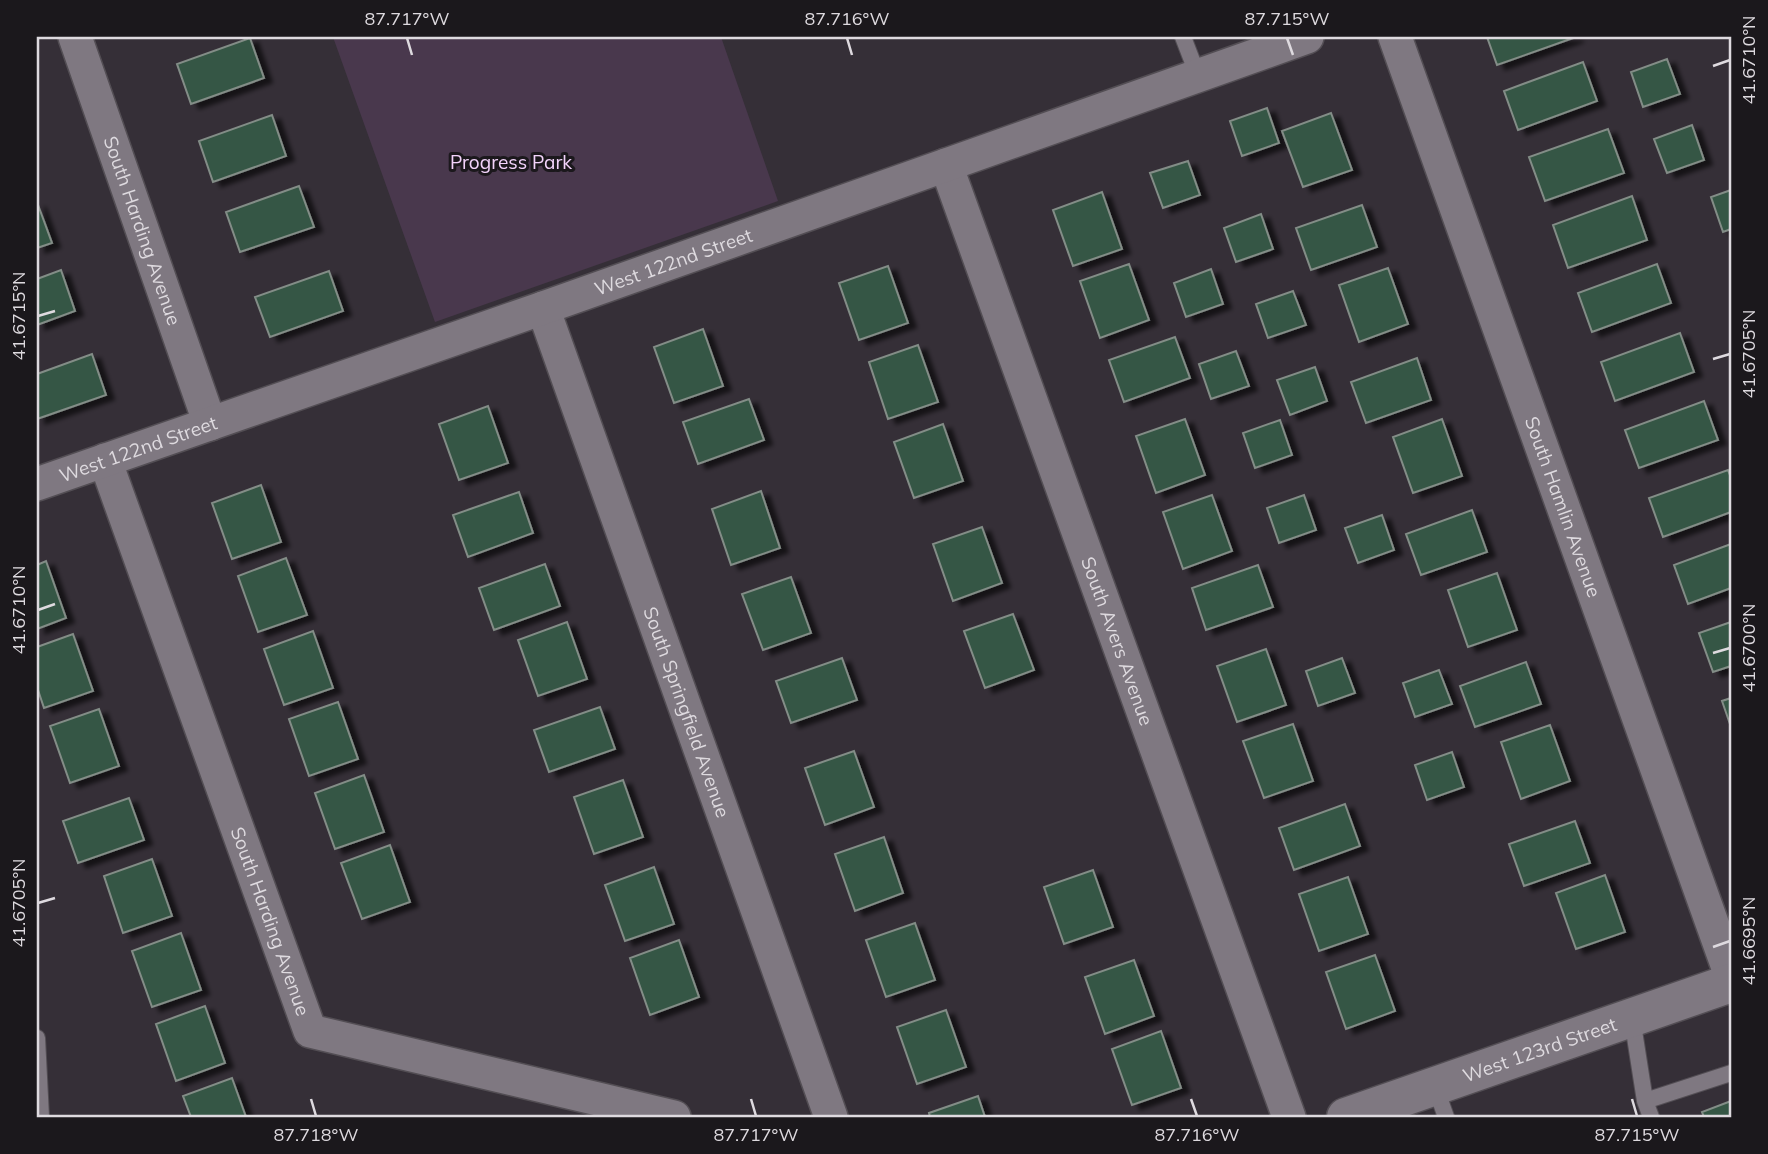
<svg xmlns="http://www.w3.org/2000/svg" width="1768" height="1154" font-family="Mulish,sans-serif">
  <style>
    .green { fill: #49384d }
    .building { fill: #365745; stroke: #838d87; stroke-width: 2; filter: url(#shadow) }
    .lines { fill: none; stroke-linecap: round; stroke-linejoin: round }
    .service-casing { stroke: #534e54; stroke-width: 18 }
    .minor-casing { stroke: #534e54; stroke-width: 36 }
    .tertiary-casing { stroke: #534e54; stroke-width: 41 }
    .service { stroke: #7f7881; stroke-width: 16 }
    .minor { stroke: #7f7881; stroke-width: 33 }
    .tertiary { stroke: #7f7881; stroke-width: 38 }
    .ticks { fill: none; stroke: #dedadf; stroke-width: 2.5 }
    .labels { text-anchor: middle; stroke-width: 6; stroke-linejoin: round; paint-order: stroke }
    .park-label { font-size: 19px; fill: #f3d3fb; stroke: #1b181c }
    .street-label { font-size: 19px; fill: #dedadf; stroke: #1b181c }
    .neatline { fill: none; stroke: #dedadf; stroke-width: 2.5 }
    .ticks-label { font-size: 18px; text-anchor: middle; fill: #dedadf }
  </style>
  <defs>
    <filter id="shadow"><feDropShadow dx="8" dy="4.5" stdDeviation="2" flood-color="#0009"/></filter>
  </defs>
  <rect width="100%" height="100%" fill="#352f37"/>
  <path class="green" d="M333 37H721L778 201 435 322Z"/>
  <path class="building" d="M1487 37H1576L1497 65Z
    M250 38 264 78 191 104 177 64Z
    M1667 59 1680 94 1643 107 1631 72Z
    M1583 62 1597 101 1518 130 1504 91Z
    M1267 108 1279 143 1242 156 1230 121Z
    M1331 113 1352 170 1303 187 1282 131Z
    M272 115 286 156 213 182 199 141Z
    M1692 125 1704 160 1667 173 1654 139Z
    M1608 129 1624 173 1545 201 1529 157Z
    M1188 161 1200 195 1163 208 1150 173Z
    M299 186 314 227 240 252 226 212Z
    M1731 190V229L1723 232 1711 197Z
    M1102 192 1122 249 1073 266 1053 210Z
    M1632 196 1647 240 1568 268 1553 225Z
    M37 202 52 243 37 248Z
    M1362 205 1377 247 1311 270 1296 228Z
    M1261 214 1273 249 1236 262 1224 228Z
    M1129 264 1149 320 1100 338 1080 281Z
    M1657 264 1671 303 1592 332 1578 293Z
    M888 266 908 323 859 340 839 283Z
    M1388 268 1408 324 1359 342 1339 285Z
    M1211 269 1223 304 1186 317 1174 283Z
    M61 270 75 311 37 325V279Z
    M329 271 343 311 270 337 255 297Z
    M1293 291 1306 325 1268 338 1256 304Z
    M703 329 723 386 674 403 654 347Z
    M1680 333 1694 372 1615 401 1601 362Z
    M1175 337 1190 378 1124 402 1109 360Z
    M918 345 938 402 888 419 869 362Z
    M1236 351 1249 386 1211 399 1199 364Z
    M92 354 106 395 37 419V374Z
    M1417 358 1431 400 1366 423 1351 382Z
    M1315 367 1327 401 1290 415 1277 380Z
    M749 399 764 440 698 464 683 422Z
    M1704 401 1718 440 1639 468 1625 430Z
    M488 406 508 463 459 480 439 424Z
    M1185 419 1205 475 1156 493 1136 436Z
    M1442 419 1462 476 1413 493 1393 437Z
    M1280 420 1292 455 1255 468 1243 433Z
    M943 424 963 481 914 498 894 442Z
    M1728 470 1731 478V512L1663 537 1649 498Z
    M261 485 281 542 232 559 212 503Z
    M761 491 780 548 731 565 712 509Z
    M519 492 533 533 468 557 453 515Z
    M1212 495 1232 551 1183 569 1163 512Z
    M1304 495 1316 530 1279 543 1267 508Z
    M1472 510 1487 552 1421 575 1406 534Z
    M1382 515 1394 550 1358 563 1345 528Z
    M982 527 1002 583 953 601 933 544Z
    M1731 544V588L1688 604 1674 565Z
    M286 558 307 615 258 632 238 576Z
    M46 561 66 618 37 629V565Z
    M545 564 560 606 494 630 479 588Z
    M1258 565 1273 607 1206 630 1192 588Z
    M1497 573 1517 630 1468 647 1448 590Z
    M791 577 811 633 763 650 742 594Z
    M1013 614 1034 670 985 688 964 631Z
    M567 622 587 679 538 696 518 640Z
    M1731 622V666L1713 672 1699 633Z
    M313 631 333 688 284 705 264 649Z
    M73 634 93 691 44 708 37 687V647Z
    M1266 649 1286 705 1237 722 1217 666Z
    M842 658 857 700 791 723 776 681Z
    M1342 658 1355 693 1318 706 1306 671Z
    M1526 662 1541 704 1475 727 1460 686Z
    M1439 670 1452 704 1415 717 1403 683Z
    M1731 698V727L1722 701Z
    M338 702 358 759 309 776 289 719Z
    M600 707 615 749 549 772 534 730Z
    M99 709 119 766 70 783 50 726Z
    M1293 724 1313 781 1264 798 1243 741Z
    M1550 725 1570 781 1521 799 1501 742Z
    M854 751 874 807 825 825 805 768Z
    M1452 752 1464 787 1427 800 1415 765Z
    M364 775 384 832 335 849 315 793Z
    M623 780 643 837 594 854 574 797Z
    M129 798 144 840 78 863 63 821Z
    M1345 804 1360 846 1294 870 1279 828Z
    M1575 821 1590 863 1524 886 1509 844Z
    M884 837 903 893 855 911 835 854Z
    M390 845 410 902 362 919 341 863Z
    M152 859 172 916 123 933 104 876Z
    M654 867 674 924 625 941 605 885Z
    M1093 870 1113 927 1064 944 1044 887Z
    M1605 875 1625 932 1576 949 1556 893Z
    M1348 877 1368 934 1319 951 1299 894Z
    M915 923 935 980 886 997 866 940Z
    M181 933 201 990 152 1007 132 951Z
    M679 940 699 997 650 1015 630 958Z
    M1375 955 1395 1011 1346 1029 1326 972Z
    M1134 960 1154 1016 1105 1034 1085 977Z
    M205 1006 225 1063 176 1081 156 1024Z
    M946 1010 966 1067 917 1084 897 1027Z
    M1161 1031 1181 1088 1132 1105 1112 1049Z
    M232 1078 246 1117H191L183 1096Z
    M978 1096 985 1117H930L929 1113Z
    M1731 1101V1117H1704L1702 1112Z"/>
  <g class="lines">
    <defs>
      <path id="service" d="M1183 37 1198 76
        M1632 1018 1645 1101 1651 1117
        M37 1038 41 1117
        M1435 1086 1446 1117
        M1645 1101 1731 1073"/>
      <g id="minor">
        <path id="s1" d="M75 37 210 424"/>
        <path id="s2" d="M1395 37 1731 976"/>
        <path id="s3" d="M946 165 1289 1117"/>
        <path id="s4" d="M543 308 831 1117"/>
        <path id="s5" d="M105 460 310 1031 674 1117"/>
        <path id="s6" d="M37 484 543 308 1307 37"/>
      </g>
      <g id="tertiary">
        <path id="s7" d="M1346 1117 1731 983"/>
      </g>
    </defs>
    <use href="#service" class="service-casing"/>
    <use href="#minor" class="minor-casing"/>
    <use href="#tertiary" class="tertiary-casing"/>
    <use href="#service" class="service"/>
    <use href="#minor" class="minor"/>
    <use href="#tertiary" class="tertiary"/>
  </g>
  <path class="ticks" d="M407 38 412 55M847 38 852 55M1287 38 1293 55M1713 66 1730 60M38 316 55 311M1713 359 1730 354M38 610 55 604M1713 653 1730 648M38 903 55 898M1713 947 1730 941M311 1099 316 1116M751 1099 756 1116M1191 1099 1197 1116M1632 1099 1637 1116"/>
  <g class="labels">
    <g class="park-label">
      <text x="511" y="169">Progress Park</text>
    </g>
    <g class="street-label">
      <text dy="7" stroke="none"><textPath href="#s1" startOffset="205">South Harding Avenue</textPath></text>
      <text dy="7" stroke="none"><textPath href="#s6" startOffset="674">West 122nd Street</textPath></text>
      <text dy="7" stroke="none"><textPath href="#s6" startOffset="107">West 122nd Street</textPath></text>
      <text dy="7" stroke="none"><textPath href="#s2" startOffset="499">South Hamlin Avenue</textPath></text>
      <text dy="7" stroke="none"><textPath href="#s3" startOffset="506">South Avers Avenue</textPath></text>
      <text dy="7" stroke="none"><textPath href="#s4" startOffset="429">South Springfield Avenue</textPath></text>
      <text dy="7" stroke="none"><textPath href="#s5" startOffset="490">South Harding Avenue</textPath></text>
      <text dy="7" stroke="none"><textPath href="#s7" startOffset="205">West 123rd Street</textPath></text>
    </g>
  </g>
  <rect width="1768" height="1154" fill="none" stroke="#1b181c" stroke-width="77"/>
  <rect x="38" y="38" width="1692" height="1078" class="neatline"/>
  <g class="ticks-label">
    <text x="407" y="25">87.717°W</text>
    <text x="847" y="25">87.716°W</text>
    <text x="1287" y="25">87.715°W</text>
    <text transform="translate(1749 60) rotate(-90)" y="6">41.6710°N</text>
    <text transform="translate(19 316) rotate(-90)" y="6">41.6715°N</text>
    <text transform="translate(1749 354) rotate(-90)" y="6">41.6705°N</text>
    <text transform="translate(19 610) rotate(-90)" y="6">41.6710°N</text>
    <text transform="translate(1749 648) rotate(-90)" y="6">41.6700°N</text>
    <text transform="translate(19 903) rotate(-90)" y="6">41.6705°N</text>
    <text transform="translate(1749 941) rotate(-90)" y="6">41.6695°N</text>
    <text x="316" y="1141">87.718°W</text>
    <text x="756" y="1141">87.717°W</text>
    <text x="1197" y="1141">87.716°W</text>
    <text x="1637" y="1141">87.715°W</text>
  </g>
</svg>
